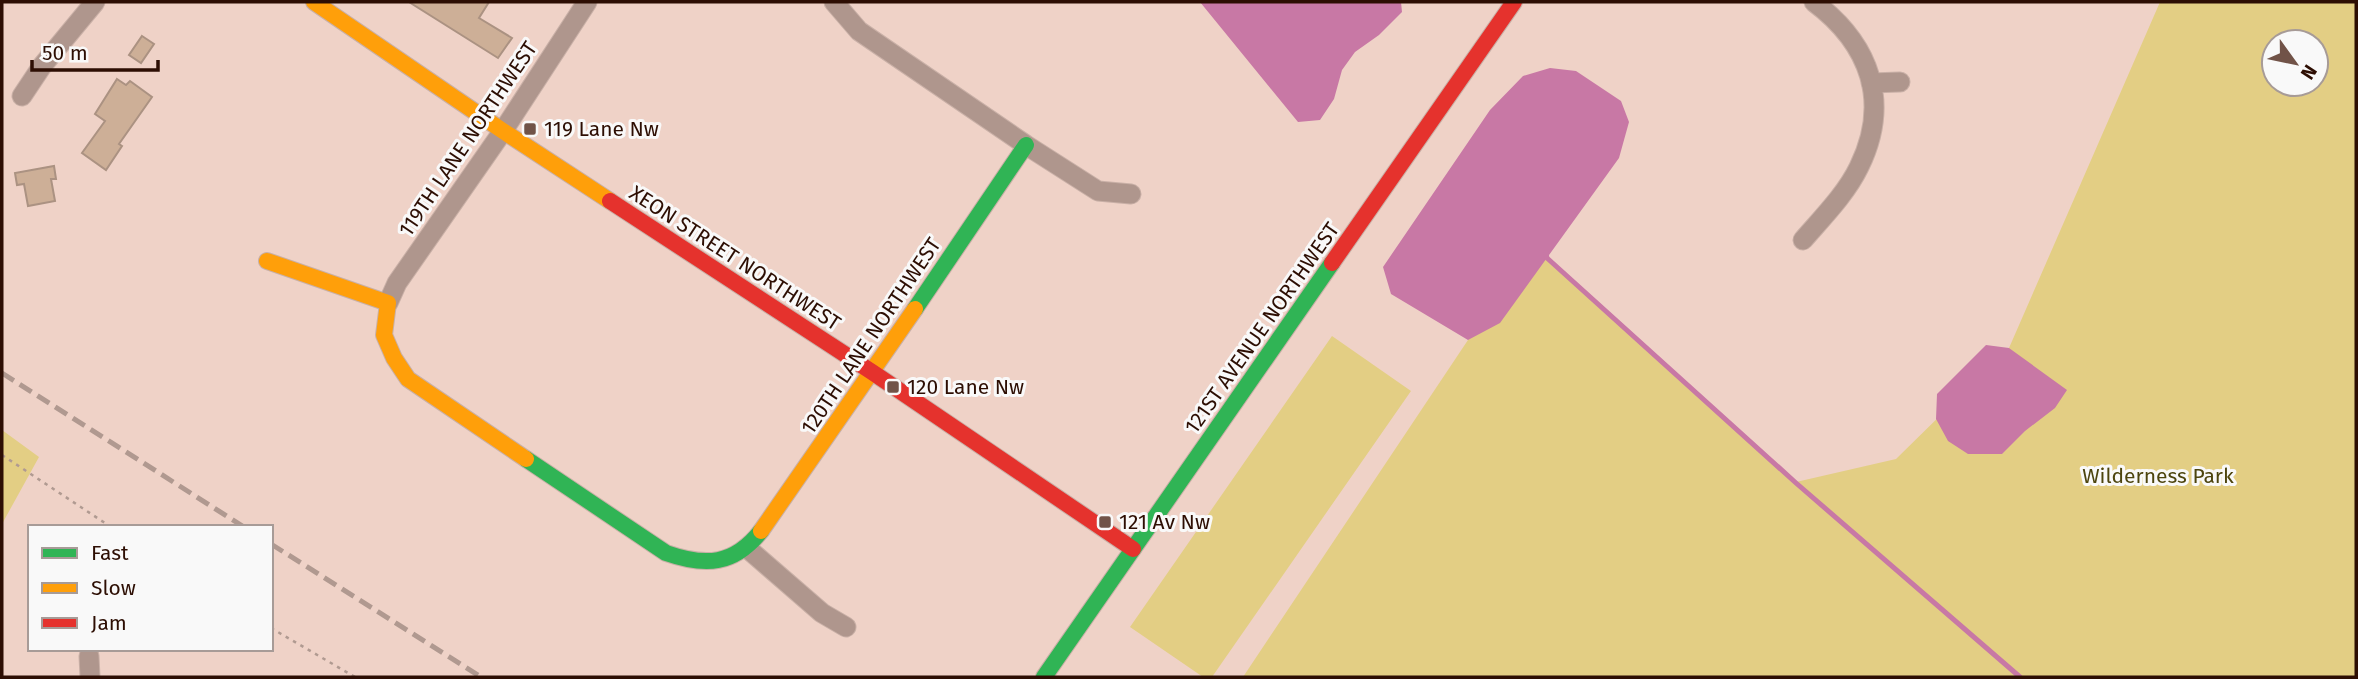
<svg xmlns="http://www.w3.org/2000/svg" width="2358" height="679" font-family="'Fira Sans',sans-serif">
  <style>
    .green { fill: #e3ce84; fill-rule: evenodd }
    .water { fill: #c878a5 }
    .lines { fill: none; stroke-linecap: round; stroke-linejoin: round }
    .stream { stroke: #c878a5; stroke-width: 5 }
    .building { fill: #cdaf97; stroke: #ab9282; stroke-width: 2 }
    .street-casing { stroke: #c9b0a7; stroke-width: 21 }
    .fast-casing { stroke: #c9b0a7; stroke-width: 18 }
    .slow-casing { stroke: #c9b0a7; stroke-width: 18 }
    .jam-casing { stroke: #c9b0a7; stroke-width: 18 }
    .path { stroke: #b09a91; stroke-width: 2.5; stroke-dasharray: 3.5 5; stroke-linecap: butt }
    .street { stroke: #af968d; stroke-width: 19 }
    .fast { stroke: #30b455; stroke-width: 16 }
    .slow { stroke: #ff9f0a; stroke-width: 16 }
    .jam { stroke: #e5322d; stroke-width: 16 }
    .rail { stroke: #b09990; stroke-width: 5; stroke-dasharray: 14 7; stroke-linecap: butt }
    .poi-dot { fill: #715348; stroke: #f9f9f9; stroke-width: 2.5 }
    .labels { text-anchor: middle; stroke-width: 6; stroke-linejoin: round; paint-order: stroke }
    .poi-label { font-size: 21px; fill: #2d0e03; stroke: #f9f9f9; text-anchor: start }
    .street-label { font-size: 21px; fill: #2d0e03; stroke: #f9f9f9 }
    .park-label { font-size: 21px; fill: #4d450e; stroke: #f9f9f9 }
  </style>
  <rect width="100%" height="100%" fill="#efd2c7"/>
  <path class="green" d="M2160 2H2356V677H1243L1468 340 1547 258 1796 482 1896 459 2009 348ZM2274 42H2316V84H2274Z
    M1332 336 1411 391 1212 677H1203L1130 627Z
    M2 430 39 457 2 524Z"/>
  <path class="water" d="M1200 2H1401L1402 12 1379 35 1355 52 1342 70 1334 99 1320 120 1298 122Z
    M1550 68 1576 71 1621 101 1629 122 1619 158 1500 323 1468 340 1391 294 1383 267 1490 110 1523 76Z
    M1986 345 2009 348 2067 390 2055 408 2025 431 2002 454H1968L1948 441 1936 419 1937 394Z"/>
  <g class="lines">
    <path class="stream" d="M1546 253 1547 258 1796 483 2020 677"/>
  </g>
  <path class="building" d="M409 2H489L479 18 512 38 498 58Z
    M142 36 154 44 141 63 129 55Z
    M117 79 126 85 130 81 152 97 119 144 122 146 106 170 82 153 105 121 95 114Z
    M54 166 56 179H51L55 201 28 206 24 184 17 185 15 173Z"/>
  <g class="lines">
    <defs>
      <path id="street" d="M834 2 859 31 1026 145 1098 191 1131 194
        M1871 83 1900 82
        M22 96 42 66 95 2
        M1803 240C1822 218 1846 194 1859 167 1891 102 1870 44 1814 2
        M388 303 397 283 503 131 587 2
        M747 548 822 613 846 627
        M89 656 90 677"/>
      <path id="fast" d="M915 309 1026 145
        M526 459 666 553C706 567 734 565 761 531
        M1044 677 1332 263"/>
      <path id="slow" d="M314 2 503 131 610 201
        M267 261 388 303 384 335 394 358 408 379 526 459
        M761 531 915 309"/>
      <path id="jam" d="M610 201 872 372 1133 549
        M1332 263 1514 2"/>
    </defs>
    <use href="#street" class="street-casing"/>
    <use href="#fast" class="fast-casing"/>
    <use href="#slow" class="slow-casing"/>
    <use href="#jam" class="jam-casing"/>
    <path class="path" d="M2 455 111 527
      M271 628 355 677"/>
    <use href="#street" class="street"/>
    <use href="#fast" class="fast"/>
    <use href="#slow" class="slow"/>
    <use href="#jam" class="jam"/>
    <path class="rail" d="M2 373 244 527
      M271 544 481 677"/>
  </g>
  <g class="poi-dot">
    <rect x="523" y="122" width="14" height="14" rx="3.5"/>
    <rect x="886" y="380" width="14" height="14" rx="3.5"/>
    <rect x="1098" y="515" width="14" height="14" rx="3.5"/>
  </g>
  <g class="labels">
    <g class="poi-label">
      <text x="544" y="136">119 Lane Nw</text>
      <text x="907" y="394">120 Lane Nw</text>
      <text x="1119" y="529">121 Av Nw</text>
    </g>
    <g class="street-label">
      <text transform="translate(468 139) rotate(-56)" y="7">119TH LANE NORTHWEST</text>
      <text transform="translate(735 258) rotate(33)" y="7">XEON STREET NORTHWEST</text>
      <text transform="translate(1262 328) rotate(-55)" y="7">121ST AVENUE NORTHWEST</text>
      <text transform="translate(871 336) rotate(-56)" y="7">120TH LANE NORTHWEST</text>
    </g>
    <g class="park-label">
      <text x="2158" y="483">Wilderness Park</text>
    </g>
  </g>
  <rect width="2358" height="679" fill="none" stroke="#2d0e03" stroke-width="7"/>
  <rect x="28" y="525" width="245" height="126" fill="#f9f9f9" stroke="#a79b97" stroke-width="2"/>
  <rect x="42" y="548" width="35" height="10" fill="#30b455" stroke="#a79b97" stroke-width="2"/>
  <text x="91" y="560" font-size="21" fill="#2d0e03">Fast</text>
  <rect x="42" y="583" width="35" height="10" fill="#ff9f0a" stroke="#a79b97" stroke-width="2"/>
  <text x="91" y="595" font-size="21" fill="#2d0e03">Slow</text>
  <rect x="42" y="618" width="35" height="10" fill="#e5322d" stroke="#a79b97" stroke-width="2"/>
  <text x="91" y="630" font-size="21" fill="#2d0e03">Jam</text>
  <g transform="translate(2295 63) rotate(123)"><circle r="33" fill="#f9f9f9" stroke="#a79b97" stroke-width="2"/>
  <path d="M0-5L12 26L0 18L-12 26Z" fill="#715348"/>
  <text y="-10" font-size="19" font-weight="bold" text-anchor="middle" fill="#2d0e03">N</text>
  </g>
  <path d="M32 60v10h126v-10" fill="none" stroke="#2d0e03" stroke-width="3.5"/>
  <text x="42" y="60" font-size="21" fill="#2d0e03" stroke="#f9f9f9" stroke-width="5" paint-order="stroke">50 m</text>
</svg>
